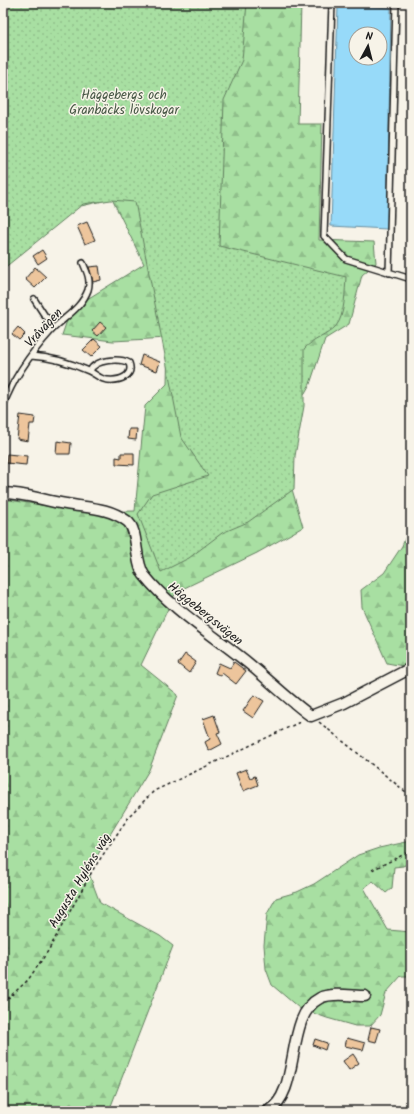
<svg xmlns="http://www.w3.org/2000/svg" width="414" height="1114" font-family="Kalam,sans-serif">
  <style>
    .forest { fill: url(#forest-firs); stroke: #627e5f }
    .park { fill: url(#park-dots); stroke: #627e5f }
    .water { fill: #97daf9; stroke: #668ea1; fill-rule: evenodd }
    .building { fill: #edc59c; stroke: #1c1c1c }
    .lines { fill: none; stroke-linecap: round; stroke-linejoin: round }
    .service-casing { stroke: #1c1c1c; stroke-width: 8 }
    .minor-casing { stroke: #1c1c1c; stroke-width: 13 }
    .path { stroke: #1c1c1c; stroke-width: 1.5; stroke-dasharray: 3 3; stroke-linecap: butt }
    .service { stroke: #f7f3e8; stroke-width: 5 }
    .minor { stroke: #f7f3e8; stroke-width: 10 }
    .labels { text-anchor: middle; stroke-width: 3; stroke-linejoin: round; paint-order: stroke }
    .park-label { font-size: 13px; fill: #465644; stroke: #f7f3e8 }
    .street-label { font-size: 13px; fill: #1c1c1c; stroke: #f7f3e8 }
  </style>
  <defs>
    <pattern id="forest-firs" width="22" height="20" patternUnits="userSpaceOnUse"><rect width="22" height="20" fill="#a8dfa2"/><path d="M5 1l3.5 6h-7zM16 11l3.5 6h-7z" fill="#90bf8b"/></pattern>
    <pattern id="park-dots" width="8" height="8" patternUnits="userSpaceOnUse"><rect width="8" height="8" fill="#a8dfa2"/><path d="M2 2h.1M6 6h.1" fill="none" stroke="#90bf8b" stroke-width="1.8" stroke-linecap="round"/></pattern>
  </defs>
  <rect width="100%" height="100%" fill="#f7f3e8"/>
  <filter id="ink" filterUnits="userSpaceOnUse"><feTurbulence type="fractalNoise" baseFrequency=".025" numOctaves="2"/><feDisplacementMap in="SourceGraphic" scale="8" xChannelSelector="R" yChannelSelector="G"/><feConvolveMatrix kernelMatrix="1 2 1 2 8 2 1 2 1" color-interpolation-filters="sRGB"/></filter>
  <g filter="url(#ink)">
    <path class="forest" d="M3 3H301L298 124H322L319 240 374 242 376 263 362 275 349 324 325 339 310 384 278 441 303 527 257 553 176 592 141 665 178 695 149 770 88 871 100 903 160 936 173 946 109 1111H3V499L85 512 135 511 145 406 167 384 168 338 113 341 62 335 71 309 144 264 112 199 50 213Z
      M411 524V661L403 666 387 663 362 607 361 590 384 573 402 546Z
      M411 841V862L403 866 394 867 392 888 386 893 373 881 364 888 388 930 411 932V976H401L386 993 380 1015 370 1026H355L327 1018 299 1008 272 985 266 969 264 945 267 914 276 898 297 892 314 884 358 855 379 848Z"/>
    <path class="park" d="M3 3H247L242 60 224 100 219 246 346 277C345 290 345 316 336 326 327 336 313 339 304 349V406L295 456 294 489 248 522 222 533 189 558 161 572 138 514 152 494 208 476 181 437 135 202 111 200 83 204 3 269Z"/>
    <path class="water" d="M338 5 391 8 387 229 331 226ZM356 34H380V58H356Z"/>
    <path class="building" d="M87 222 95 240 85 244 77 226Z
      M42 250 47 258 38 264 33 256Z
      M99 266 101 280 93 282 89 267Z
      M35 267 46 277 35 288 25 279Z
      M100 322 106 327 98 336 92 331Z
      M18 327 25 334 19 340 12 334Z
      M94 339 102 346 91 357 83 350Z
      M142 355 160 362 157 371 139 365Z
      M20 415 35 417 34 424H30L28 441 17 439Z
      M129 429H137L136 440 128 439Z
      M57 441 71 443 70 454H56Z
      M121 453H134V465L116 464V457L121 458Z
      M7 454 27 456 26 465 6 463Z
      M185 654 196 662 189 673 178 664Z
      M234 662 246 671 236 684 222 673 221 676 215 673 219 663 230 668Z
      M254 695 264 701 253 718 243 711Z
      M214 715 220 732 217 733 222 744 209 751 205 742 210 739 203 719Z
      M246 769 250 778 255 776 258 785 243 791 236 773Z
      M371 1027 380 1029 376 1042 368 1040Z
      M347 1038 365 1043 363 1050 345 1046Z
      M315 1039 327 1043 325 1050 313 1045Z
      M353 1054 359 1063 349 1070 343 1061Z"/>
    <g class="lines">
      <defs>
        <path id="service" d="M332 3 324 236 346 259 411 279
          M389 273 396 3
          M34 299 45 316 51 320 50 332
          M31 356C50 357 71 363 89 371 96 374 100 380 108 380 120 381 134 376 129 363 120 358 95 359 90 371
          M3 406C13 378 32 352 51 331 64 317 81 309 88 290 91 280 87 272 83 263"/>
        <path id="minor" d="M3 493C25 493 45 501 66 504 87 508 108 507 127 521 139 530 134 561 144 575 171 609 215 636 248 663 270 681 289 700 311 716L344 703 411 668
          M268 1111C302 1092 284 1016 320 998 332 992 352 996 365 996"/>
      </defs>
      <use href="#service" class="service-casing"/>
      <use href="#minor" class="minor-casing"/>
      <path class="path" d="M319 722 411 796
        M372 870 411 851
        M3 1003 28 980 48 951 94 868 130 815 154 791 302 721"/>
      <use href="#service" class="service"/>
      <use href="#minor" class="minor"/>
    </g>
  </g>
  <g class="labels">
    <g class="park-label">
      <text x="124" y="99">Häggebergs och<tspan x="124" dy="15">Granbäcks lövskogar</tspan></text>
    </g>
    <g class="street-label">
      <text transform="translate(43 327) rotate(-47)" y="5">Vråvägen</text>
      <text transform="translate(206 613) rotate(39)" y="5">Häggebergsvägen</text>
      <text transform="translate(79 880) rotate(-59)" y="5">Augusta Hyléns väg</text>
    </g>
  </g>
  <rect width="414" height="1114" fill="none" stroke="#f7f3e8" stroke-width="16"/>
  <rect x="8" y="8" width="398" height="1098" fill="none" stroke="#1c1c1c" stroke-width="1.5" filter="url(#ink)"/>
  <g transform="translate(368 46) rotate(7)"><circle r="19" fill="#f7f3e8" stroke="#9f9d96"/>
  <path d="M0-3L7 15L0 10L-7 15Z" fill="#1c1c1c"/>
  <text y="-6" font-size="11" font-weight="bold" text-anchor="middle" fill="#1c1c1c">N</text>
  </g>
</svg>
